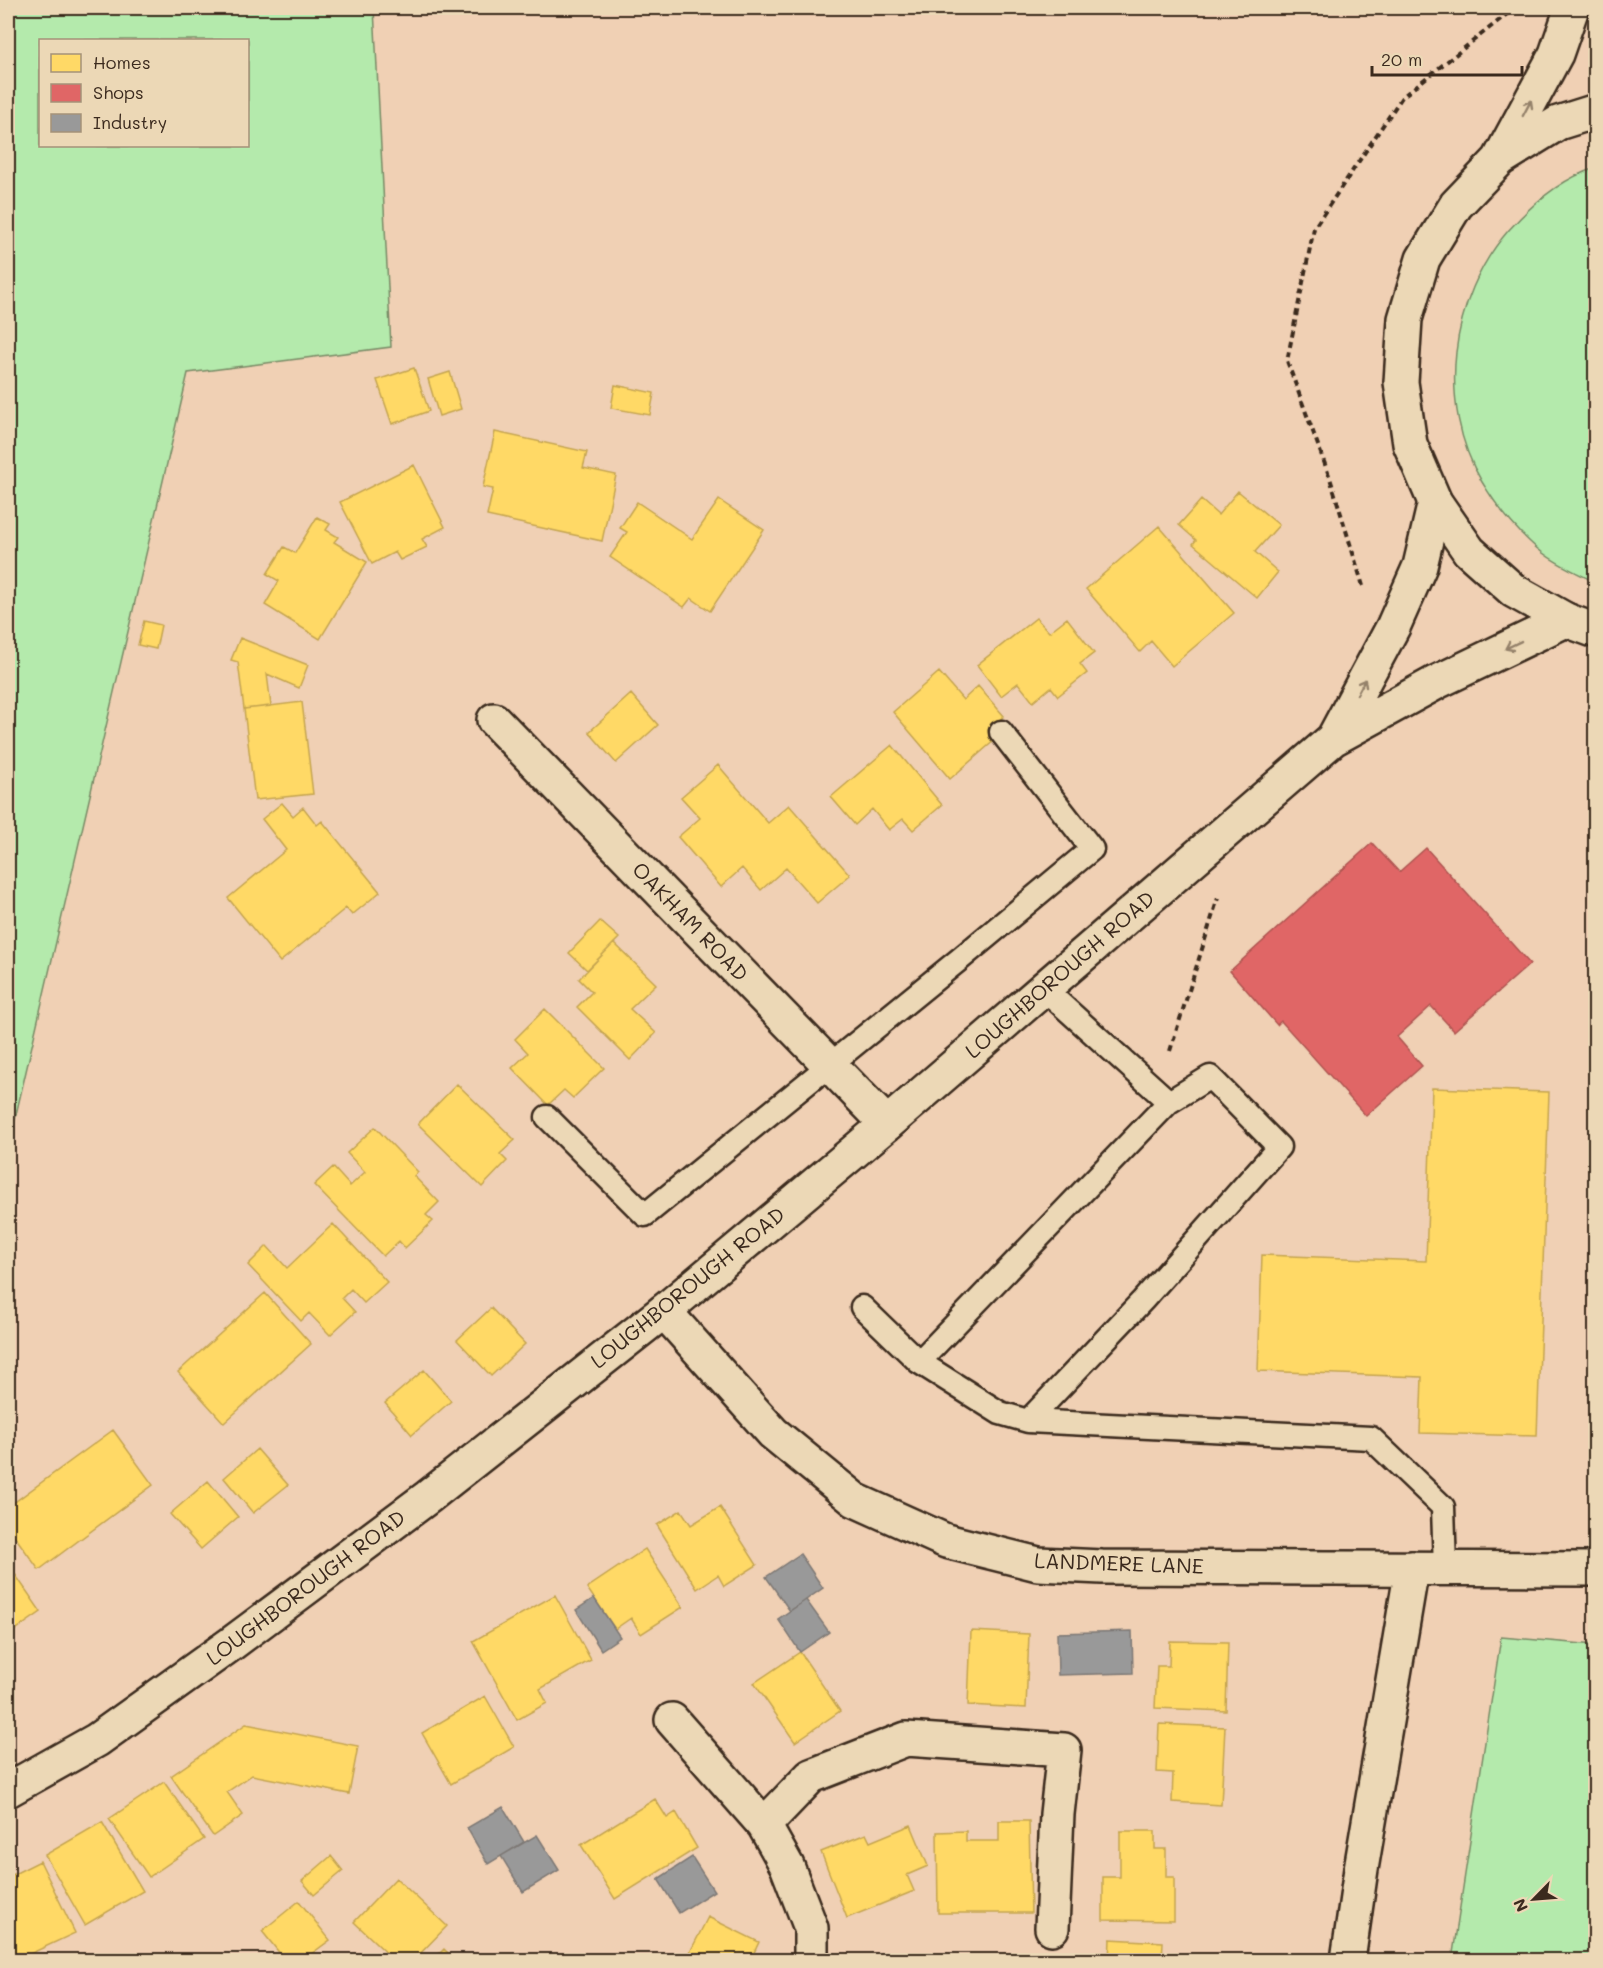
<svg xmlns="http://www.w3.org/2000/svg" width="1603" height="1968" font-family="Mali,sans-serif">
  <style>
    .green { fill: #b4eaac; stroke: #788a65; stroke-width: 1.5; fill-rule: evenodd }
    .homes { fill: #ffd966; stroke: #c4a450; stroke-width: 1.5 }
    .shops { fill: #e06666; stroke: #ae5450; stroke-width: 1.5 }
    .industry { fill: #999; stroke: #7d7874; stroke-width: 1.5 }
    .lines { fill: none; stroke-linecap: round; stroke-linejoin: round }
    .lane-casing { stroke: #3b2a1e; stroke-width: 27 }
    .street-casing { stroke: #3b2a1e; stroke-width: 38 }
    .secondary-casing { stroke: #3b2a1e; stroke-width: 38 }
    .primary-casing { stroke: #3b2a1e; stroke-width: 38 }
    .highway-casing { stroke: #3b2a1e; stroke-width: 38 }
    .path { stroke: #3b2a1e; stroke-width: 4; stroke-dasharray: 6 4.5; stroke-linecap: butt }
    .lane { stroke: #ecd8b6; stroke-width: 22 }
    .street { stroke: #ecd8b6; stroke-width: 33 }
    .secondary { stroke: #ecd8b6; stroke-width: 33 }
    .primary { stroke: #ecd8b6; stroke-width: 33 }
    .highway { stroke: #ecd8b6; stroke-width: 33 }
    .oneway { stroke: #94816a }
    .labels { text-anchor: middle; stroke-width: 6; stroke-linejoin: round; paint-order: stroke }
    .street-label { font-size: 21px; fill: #3b2a1e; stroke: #ecd8b6 }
  </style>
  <rect width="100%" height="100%" fill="#f0d0b4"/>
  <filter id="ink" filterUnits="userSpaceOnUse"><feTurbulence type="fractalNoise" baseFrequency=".0167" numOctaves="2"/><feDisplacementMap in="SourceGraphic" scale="12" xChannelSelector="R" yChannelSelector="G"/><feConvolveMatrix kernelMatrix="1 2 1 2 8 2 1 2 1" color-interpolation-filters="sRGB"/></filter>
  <g filter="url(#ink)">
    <path class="green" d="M8 8H374L391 347 188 373 8 1149ZM40 40H248V146H40Z
      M1595 168H1596L1595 582C1573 571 1548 560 1530 542 1511 524 1495 504 1482 482 1436 404 1450 298 1508 231 1531 205 1561 179 1595 168Z
      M1501 1637 1595 1645V1960H1452Z"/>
    <path class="homes" d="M414 368 429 411 392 424 377 380Z
      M450 372 461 409 439 416 428 379Z
      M615 385 654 393 650 415 611 408Z
      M495 432 587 452 583 468 616 475 602 541 487 516 493 489 483 487Z
      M414 465 445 527 422 539 427 547 400 560 395 552 372 564 340 502Z
      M1238 491 1279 525 1255 552 1278 572 1257 598 1193 544 1196 540 1179 525 1201 500 1218 515Z
      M719 500 764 530 710 611 691 598 684 607 610 557 627 532 620 528 637 502 692 539Z
      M317 517 330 524 326 530 338 537 334 542 367 562 320 639 265 605 279 581 267 574 284 547 295 553Z
      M1159 526 1234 613 1172 666 1151 641 1140 652 1086 589Z
      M1036 618 1049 632 1067 618 1094 653 1080 664 1087 673 1058 696 1051 687 1033 702 1018 683 1001 696 977 665Z
      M144 621 161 625 156 649 138 645Z
      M240 638 308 665 299 688 267 674 271 706 244 709 238 662 231 660Z
      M939 672 963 700 978 686 1004 716 988 730 996 739 950 779 893 712Z
      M631 694 658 725 616 763 589 732Z
      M302 702 313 794 255 800 244 709Z
      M892 745 942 805 913 830 903 819 889 830 872 809 855 825 831 797Z
      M718 765 768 823 789 805 850 875 817 903 786 868 761 890 742 868 721 887 678 837 700 818 681 797Z
      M282 803 293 816 303 807 317 825 322 821 380 892 352 915 346 908 280 962 228 898 286 850 262 819Z
      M600 921 619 938 587 970 569 953Z
      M614 943 656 984 630 1009 656 1033 630 1060 577 1007 592 992 579 979Z
      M545 1009 604 1068 573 1098 564 1090 548 1105 512 1068 528 1053 515 1039Z
      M457 1084 515 1140 500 1154 507 1161 482 1187 418 1124Z
      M1432 1088 1549 1092 1537 1436 1420 1433 1422 1377 1258 1371 1262 1255 1426 1261Z
      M375 1127 418 1172 414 1176 439 1202 426 1215 433 1221 405 1248 399 1241 383 1256 314 1185 333 1167 350 1186 365 1172 347 1153Z
      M333 1224 387 1282 364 1303 351 1289 342 1298 355 1312 330 1335 309 1313 301 1321 248 1265 267 1246 287 1268Z
      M265 1293 311 1344 224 1423 178 1372Z
      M491 1308 525 1344 491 1376 457 1340Z
      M424 1370 451 1401 412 1435 385 1403Z
      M113 1430 153 1485 39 1570 8 1527V1507Z
      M257 1449 288 1485 253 1513 224 1478Z
      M208 1481 238 1517 201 1549 170 1514Z
      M720 1507 757 1565 724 1586 718 1575 697 1589 657 1525 681 1510 691 1525Z
      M645 1549 683 1607 641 1634 631 1618 615 1629 587 1588Z
      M8 1564 41 1612 8 1635Z
      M555 1595 591 1660 540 1689 547 1703 517 1720 473 1641Z
      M971 1631 1029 1634 1026 1708 968 1705Z
      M1170 1641 1228 1642 1226 1711 1155 1708 1157 1666H1169Z
      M800 1652 840 1711 795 1742 754 1683Z
      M485 1696 514 1747 451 1784 422 1733Z
      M246 1724 358 1746 349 1794 252 1775 227 1792 243 1815 213 1836 171 1776Z
      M1159 1724 1225 1727 1221 1805 1172 1802 1173 1773 1157 1772Z
      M164 1782 204 1839 149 1877 109 1819Z
      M655 1799 667 1818 676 1812 697 1848 615 1899 581 1845Z
      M999 1821H1029L1031 1913H938L937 1832 966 1831V1841H999Z
      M102 1822 143 1891 85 1925 45 1855Z
      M911 1825 928 1866 907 1875 914 1891 847 1918 821 1852 866 1834 870 1842Z
      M1120 1831H1155V1849H1166V1877H1174V1921L1103 1920V1877H1120Z
      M331 1856 343 1871 314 1895 302 1881Z
      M40 1861 75 1933 17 1960 8 1942V1877Z
      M396 1878 447 1926 414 1960H394L354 1922Z
      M299 1901 330 1940 303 1960H285L262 1931Z
      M708 1917 759 1942 752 1957 759 1960H686Z
      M1110 1939 1163 1942 1162 1960H1109Z
      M444 1949 455 1960H433Z"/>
    <path class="shops" d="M1372 843 1399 872 1426 848 1530 964 1454 1031 1431 1006 1397 1037 1422 1066 1366 1116 1281 1021 1277 1025 1230 971Z"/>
    <path class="industry" d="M800 1554 823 1588 790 1611 766 1577Z
      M594 1598 620 1637 601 1650 576 1610Z
      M806 1600 829 1632 800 1652 778 1619Z
      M1132 1631 1133 1673 1058 1675 1057 1633Z
      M503 1807 524 1842 488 1864 467 1828Z
      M537 1835 559 1870 523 1892 501 1856Z
      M692 1857 714 1891 679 1913 658 1879Z"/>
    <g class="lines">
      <defs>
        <path id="lane" d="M1043 988 1169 1102
          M547 1117 645 1215 960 959 1092 849 1001 732
          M862 1307 919 1362 1000 1413 1028 1421 1371 1438 1443 1507 1445 1568
          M919 1362 1169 1102 1210 1077 1279 1147 1143 1300 1028 1421"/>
        <path id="street" d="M494 720 887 1124
          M672 1720 764 1825 787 1866 811 1928V1960
          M764 1825 811 1776 906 1739 1064 1750 1057 1814 1052 1928"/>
        <path id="secondary" d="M664 1311 773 1433 855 1500 946 1541 1038 1564 1102 1567 1596 1569
          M1348 1960 1361 1869 1412 1568"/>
        <path id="primary" d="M1333 739 1393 627 1420 566 1435 502
          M8 1790 97 1740 231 1644 428 1497 664 1311 887 1124 1333 739 1437 682 1566 620"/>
        <path id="highway" d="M1596 111 1558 123 1500 159 1456 205 1423 259 1405 319 1401 382 1410 444 1435 502 1469 551 1514 591 1566 620 1596 631
          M1500 158 1556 54 1572 8"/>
      </defs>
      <use href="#lane" class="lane-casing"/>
      <use href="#street" class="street-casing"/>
      <use href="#secondary" class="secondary-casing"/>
      <use href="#primary" class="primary-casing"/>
      <use href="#highway" class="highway-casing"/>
      <path class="path" d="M1363 586 1330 478 1287 361 1314 228 1402 97 1511 11 1513 8
        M1170 1051 1218 898"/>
      <use href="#lane" class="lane"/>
      <use href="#street" class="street"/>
      <use href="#secondary" class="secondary"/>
      <use href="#primary" class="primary"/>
      <use href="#highway" class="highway"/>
    </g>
    <defs><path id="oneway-shaft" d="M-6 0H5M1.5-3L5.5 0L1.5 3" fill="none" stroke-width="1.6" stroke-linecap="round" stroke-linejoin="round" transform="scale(1.5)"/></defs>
    <g class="oneway">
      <use href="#oneway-shaft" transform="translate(1527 108) rotate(-62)"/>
      <use href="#oneway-shaft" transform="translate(1513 645) rotate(154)"/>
      <use href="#oneway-shaft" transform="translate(1361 687) rotate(-62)"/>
    </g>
  </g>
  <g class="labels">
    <g class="street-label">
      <text transform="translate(690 922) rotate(46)" y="7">OAKHAM ROAD</text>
      <text transform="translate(1060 975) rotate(-41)" y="7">LOUGHBOROUGH ROAD</text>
      <text transform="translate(688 1288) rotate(-39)" y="7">LOUGHBOROUGH ROAD</text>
      <text transform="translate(1119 1564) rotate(2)" y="7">LANDMERE LANE</text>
      <text transform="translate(306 1588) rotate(-37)" y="7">LOUGHBOROUGH ROAD</text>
    </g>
  </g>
  <rect width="1603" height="1968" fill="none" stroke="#ecd8b6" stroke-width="30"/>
  <rect x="15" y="15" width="1573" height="1938" fill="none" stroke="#3b2a1e" stroke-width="2" filter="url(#ink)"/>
  <rect x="39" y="39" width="210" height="108" fill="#ecd8b6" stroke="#a59279" stroke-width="1.5"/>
  <rect x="51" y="54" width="30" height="18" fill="#ffd966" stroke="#a59279" stroke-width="1.5"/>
  <text x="93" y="69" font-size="18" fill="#3b2a1e">Homes</text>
  <rect x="51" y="84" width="30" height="18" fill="#e06666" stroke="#a59279" stroke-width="1.5"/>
  <text x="93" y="99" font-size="18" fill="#3b2a1e">Shops</text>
  <rect x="51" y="114" width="30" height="18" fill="#999999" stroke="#a59279" stroke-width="1.5"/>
  <text x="93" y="129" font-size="18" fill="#3b2a1e">Industry</text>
  <g transform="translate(1534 1899) rotate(245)" stroke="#ecd8b6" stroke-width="4.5" paint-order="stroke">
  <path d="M0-4.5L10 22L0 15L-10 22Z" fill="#3b2a1e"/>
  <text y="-9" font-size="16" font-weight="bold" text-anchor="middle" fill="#3b2a1e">N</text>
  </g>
  <path d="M1372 66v9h150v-9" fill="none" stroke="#3b2a1e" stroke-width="3"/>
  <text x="1381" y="66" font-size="18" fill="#3b2a1e" stroke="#ecd8b6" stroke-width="4.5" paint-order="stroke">20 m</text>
</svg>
